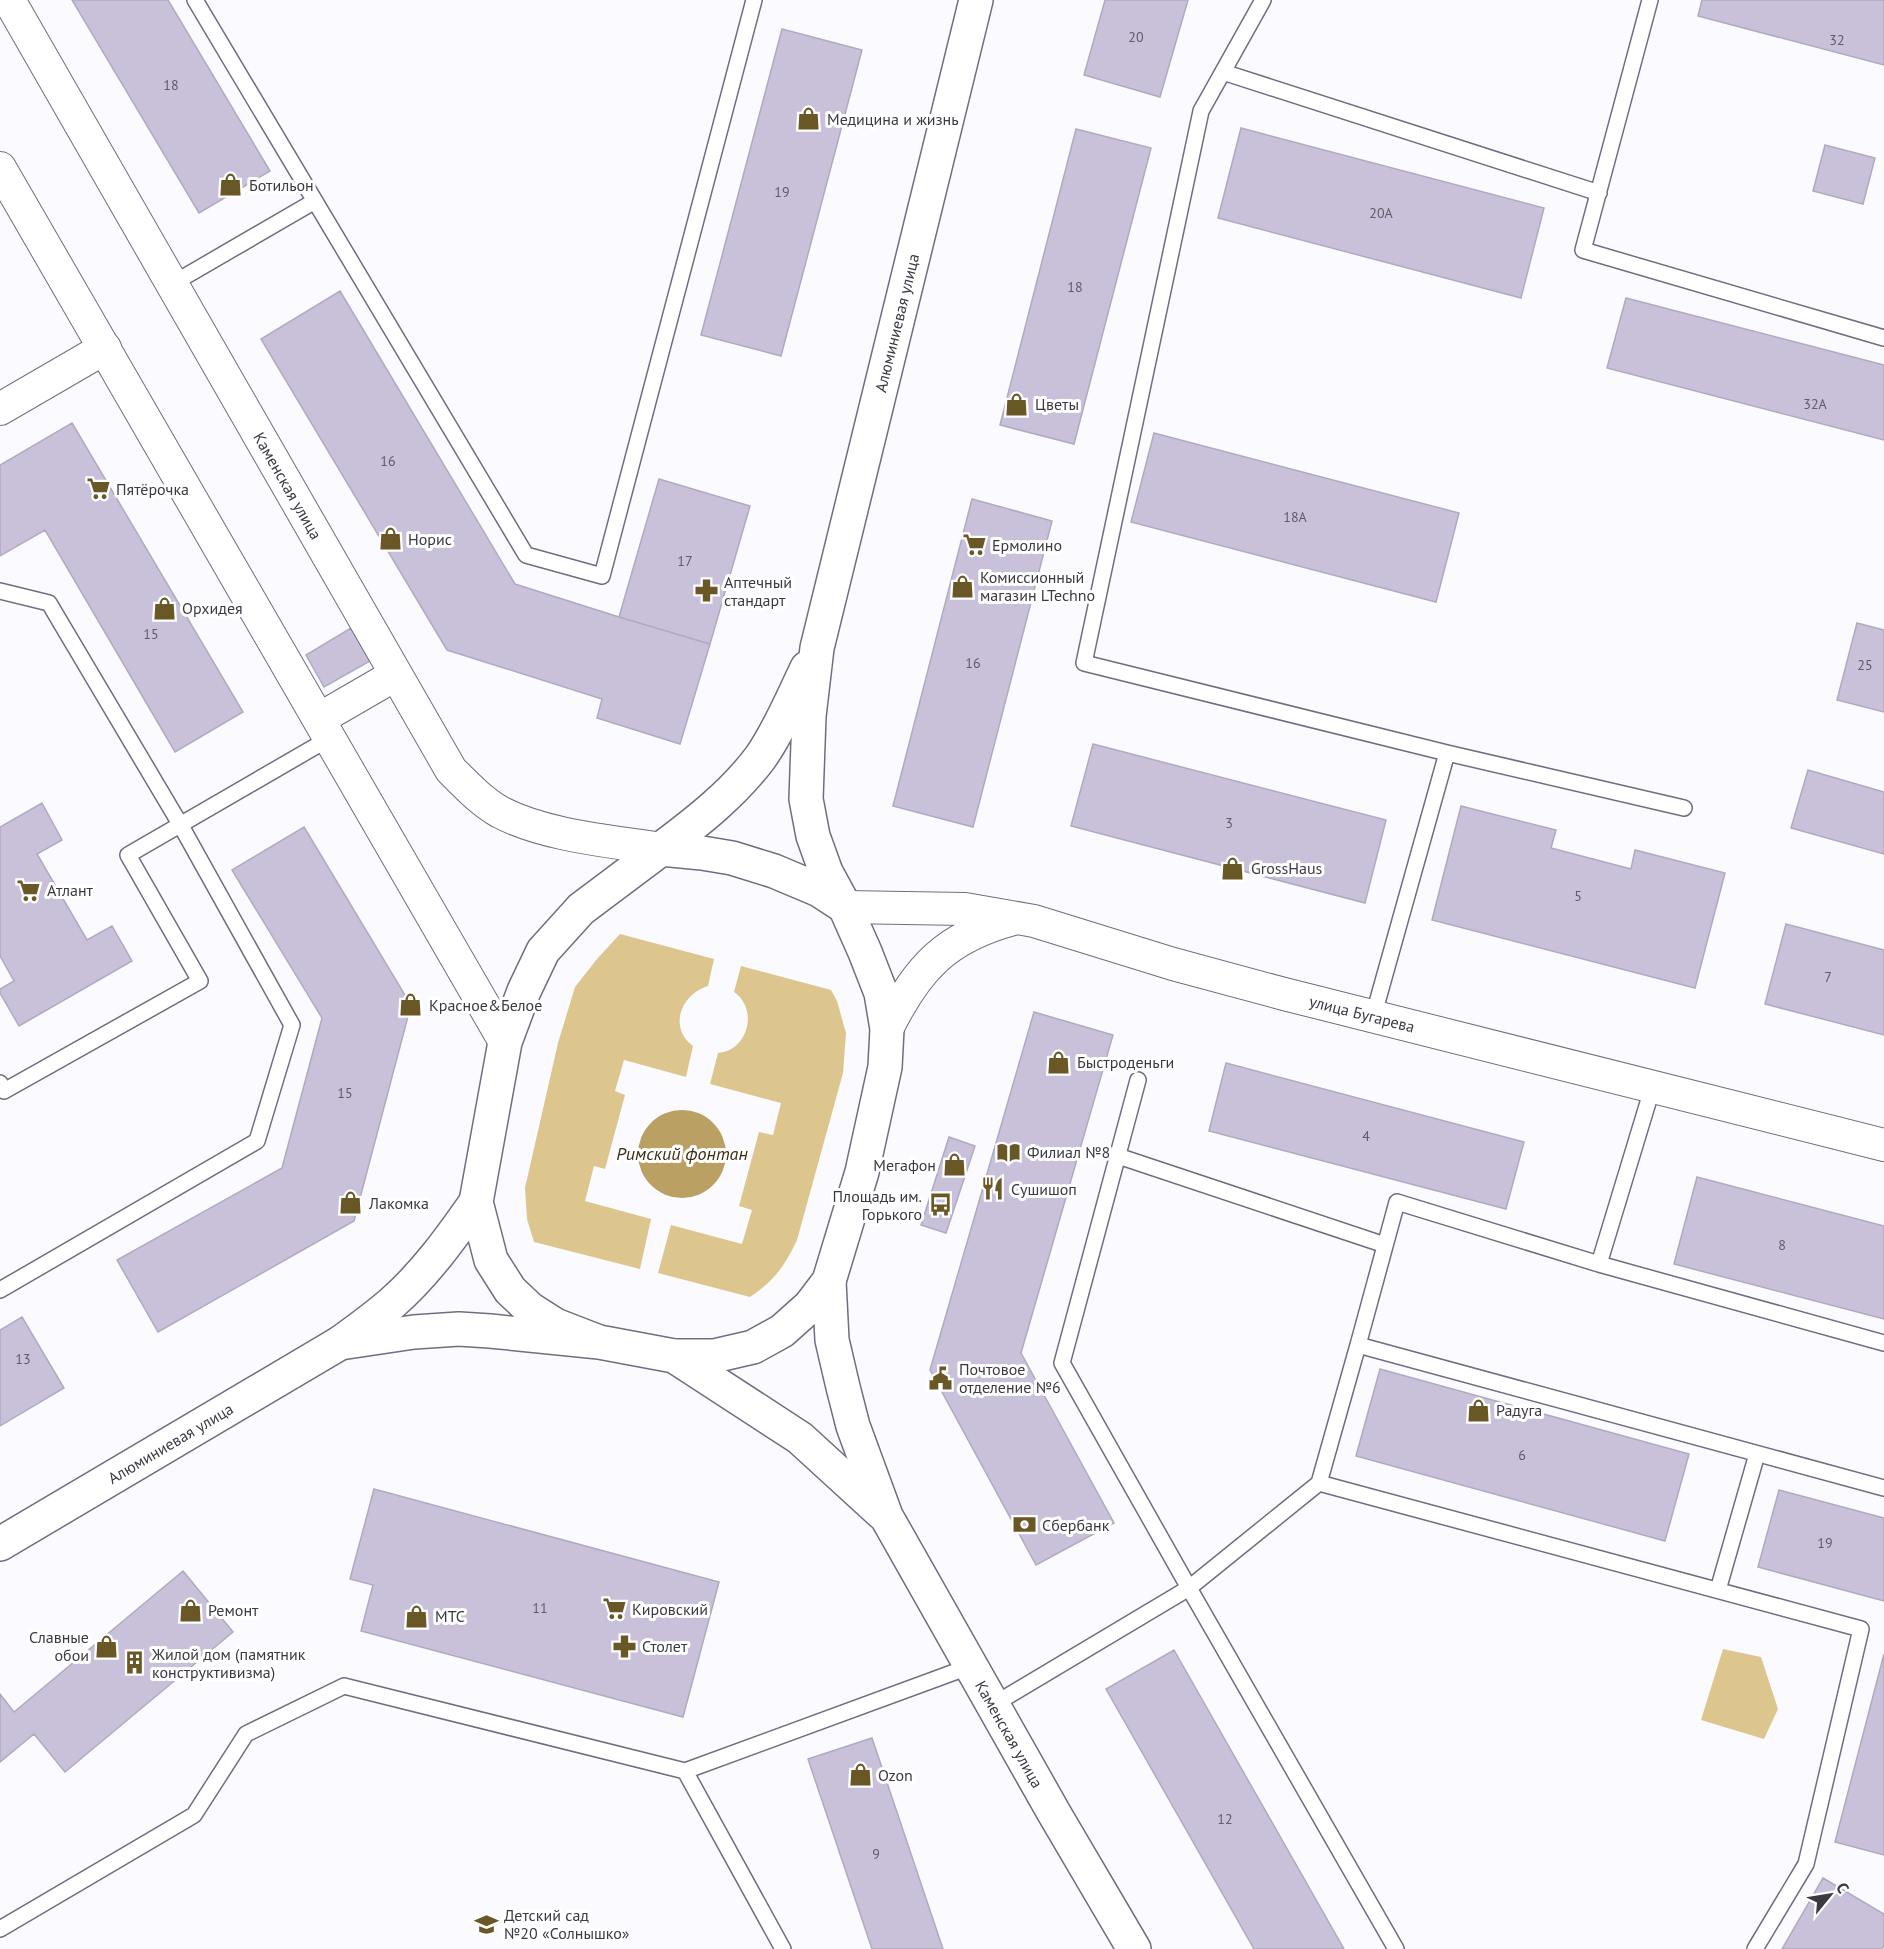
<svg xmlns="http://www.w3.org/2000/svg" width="1884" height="1949" font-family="'PT Sans',sans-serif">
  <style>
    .green { fill: #ddc58e }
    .water { fill: #baa062 }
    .building { fill: #c8c1d9; stroke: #b0aac0; stroke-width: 1.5 }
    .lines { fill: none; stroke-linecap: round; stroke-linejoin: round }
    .service-casing { stroke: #726c81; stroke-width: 18 }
    .minor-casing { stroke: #726c81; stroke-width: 34 }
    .tertiary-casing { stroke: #726c81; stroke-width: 36 }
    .secondary-casing { stroke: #726c81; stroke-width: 36 }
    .service { stroke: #fff; stroke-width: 15 }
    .minor { stroke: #fff; stroke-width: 32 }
    .tertiary { stroke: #fff; stroke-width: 33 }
    .secondary { stroke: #fff; stroke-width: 33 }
    .labels { text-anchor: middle; stroke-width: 6; stroke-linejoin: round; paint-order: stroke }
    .number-label { font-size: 14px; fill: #5f5b68 }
    .poi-label { font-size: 16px; fill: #3c3942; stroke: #fff; text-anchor: start }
    .street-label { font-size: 16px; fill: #3c3942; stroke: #fff }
    .water-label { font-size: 18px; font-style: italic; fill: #392e11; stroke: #fff }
  </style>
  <rect width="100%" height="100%" fill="#fbfaff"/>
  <path class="green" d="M620 934 714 959 708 986C681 994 668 1028 693 1046L686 1077 624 1060 615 1091 625 1095 605 1169 594 1166 585 1201 651 1219 640 1269 534 1242 527 1219 525 1188 558 1043 575 987 597 959Z
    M741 966 831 990 837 1001 846 1033 843 1073 797 1240C784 1267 775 1280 750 1297L658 1273 671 1225 742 1244 752 1210 739 1206 759 1132 773 1135 781 1103 710 1084 718 1053C748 1051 759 1009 734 992Z
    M1723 1649 1761 1657 1778 1709 1764 1739 1701 1720Z"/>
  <path class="water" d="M638 1154a44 44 0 1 1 88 0a44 44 0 1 1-88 0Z"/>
  <path class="building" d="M72 0H168L270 171 199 213Z
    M1105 0H1188L1160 97 1084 75Z
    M1702 0H1884V65L1698 16Z
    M782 29 862 50 781 356 701 335Z
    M1241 128 1544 208 1521 298 1218 218Z
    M1076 129 1151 148 1074 444 1000 425Z
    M1825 145 1875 158 1863 204 1813 191Z
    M340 291 515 584 619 617 710 644 680 744 597 718 602 699 447 650 261 339Z
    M1626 298 1884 365V440L1607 368Z
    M72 423 243 712 175 752 45 530 0 556V465Z
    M1154 433 1459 513 1436 602 1131 522Z
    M659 479 750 506 710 644 619 617Z
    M972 499 1052 521 973 827 893 806Z
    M1857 623 1884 630V712L1837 700Z
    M351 628 370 661 324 687 306 655Z
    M1093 744 1386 820 1365 903 1071 826Z
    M1808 770 1884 792V854L1791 828Z
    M42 803 62 840 37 854 87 940 112 926 132 961 19 1026 0 993V989L14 981 0 956V827Z
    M1461 806 1556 830 1551 848 1631 869 1635 850 1725 873 1695 988 1432 920Z
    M304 827 411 1005 354 1221 158 1332 117 1260 282 1168 322 1018 232 870Z
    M1786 924 1884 950V1035L1765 1004Z
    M1034 1012 1113 1035 1021 1353 1114 1523 1036 1565 930 1370Z
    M1226 1063 1524 1142 1506 1209 1209 1131Z
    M949 1137 975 1146 946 1233 921 1225Z
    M1697 1177 1884 1226V1319L1674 1264Z
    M22 1317 64 1388 0 1426V1330Z
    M1380 1369 1689 1454 1665 1541 1356 1456Z
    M374 1489 719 1582 683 1717 361 1631 373 1585 350 1579Z
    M1779 1490 1884 1518V1601L1758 1567Z
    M183 1571 233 1632 65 1772 34 1734 0 1762V1694L14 1712Z
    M1174 1650 1344 1949H1254L1106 1689Z
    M1884 1654V1855L1835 1842Z
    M872 1738 943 1949H872L808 1759Z
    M1823 1878 1884 1914V1946L1882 1949H1782Z"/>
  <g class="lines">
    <defs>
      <path id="service" d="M195 0 526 555 602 576 754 0
        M1263 0 1201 111 1084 663 1447 753 1373 1017
        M1650 0 1583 250 1884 338
        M1223 72 1599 193
        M172 284 315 201
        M0 591 49 603 180 824 292 1025 257 1141 0 1290
        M1447 753 1684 808
        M0 1083 4 1091 200 981 128 855 330 738
        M1118 1156 1385 1245
        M1599 1264 1884 1343
        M1358 1345 1397 1202 1599 1264 1653 1086
        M1319 1483 1861 1629 1806 1864 1755 1949
        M1718 1590 1757 1454
        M993 1705 1189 1588 1062 1363 1138 1080
        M0 1929 194 1815 246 1734 344 1686 685 1771
        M783 1949 685 1771 971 1666
        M1396 1949 1189 1588 1319 1483 1358 1345 1884 1488"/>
      <g id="minor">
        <path id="s1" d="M9 0 451 770C466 785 481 801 500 812 546 836 611 841 661 849"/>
        <path d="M0 168 505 1042"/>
        <path d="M0 409 105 348"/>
        <path d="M319 719 395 675"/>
        <path id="s2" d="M845 907 965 909 1034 921 1173 964 1284 994 1884 1145"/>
        <path d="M887 1029C917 968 946 937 1013 919"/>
      </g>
      <g id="tertiary">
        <path id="s3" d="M829 1281 832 1340 843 1387 853 1426 886 1516 1054 1813 1134 1949"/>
        <path d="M674 1356 800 1438 882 1513"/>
      </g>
      <g id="secondary">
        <path d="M661 849C697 822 733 794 760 758 778 733 793 697 807 668"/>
        <path id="s4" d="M845 907 826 872 813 836 806 799 809 716 817 648 976 0"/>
        <path d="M340 1343 414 1332 459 1329 490 1331 599 1342 674 1356H714L753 1347 782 1331 810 1306 829 1281 862 1172 885 1067 887 1029 881 993 865 952 845 907 819 890 774 871 732 858 702 853 661 849 581 909 543 951 524 991 505 1042 476 1202 491 1260 510 1290 530 1309 555 1325 599 1342"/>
        <path id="s5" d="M0 1544 340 1343C358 1330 376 1317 392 1303 425 1274 451 1238 476 1202"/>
      </g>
    </defs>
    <use href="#service" class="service-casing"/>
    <use href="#minor" class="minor-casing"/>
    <use href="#tertiary" class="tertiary-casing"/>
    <use href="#secondary" class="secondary-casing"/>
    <use href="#service" class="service"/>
    <use href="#minor" class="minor"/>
    <use href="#tertiary" class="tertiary"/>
    <use href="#secondary" class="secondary"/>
  </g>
  <defs>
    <symbol id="shop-bare" viewBox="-9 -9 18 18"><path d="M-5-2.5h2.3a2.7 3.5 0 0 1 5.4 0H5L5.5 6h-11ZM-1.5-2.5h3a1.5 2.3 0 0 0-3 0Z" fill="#6a5726" stroke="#fff" stroke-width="2.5" paint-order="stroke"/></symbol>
    <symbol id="supermarket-bare" viewBox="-9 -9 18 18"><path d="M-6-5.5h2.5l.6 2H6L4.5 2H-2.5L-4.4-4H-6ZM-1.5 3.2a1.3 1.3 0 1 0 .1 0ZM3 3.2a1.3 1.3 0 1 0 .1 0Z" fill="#6a5726" stroke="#fff" stroke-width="2.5" paint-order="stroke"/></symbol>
    <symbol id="pharmacy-bare" viewBox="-9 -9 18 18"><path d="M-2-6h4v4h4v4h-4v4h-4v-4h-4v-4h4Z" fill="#6a5726" stroke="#fff" stroke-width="2.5" paint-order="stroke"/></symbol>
    <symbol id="library-bare" viewBox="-9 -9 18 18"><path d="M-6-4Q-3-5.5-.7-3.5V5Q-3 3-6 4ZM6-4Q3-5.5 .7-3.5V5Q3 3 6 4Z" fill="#6a5726" stroke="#fff" stroke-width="2.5" paint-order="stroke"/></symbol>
    <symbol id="restaurant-bare" viewBox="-9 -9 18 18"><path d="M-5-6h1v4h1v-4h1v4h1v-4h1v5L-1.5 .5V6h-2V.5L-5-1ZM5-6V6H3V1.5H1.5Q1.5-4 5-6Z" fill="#6a5726" stroke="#fff" stroke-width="2.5" paint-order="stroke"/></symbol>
    <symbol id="bus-bare" viewBox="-9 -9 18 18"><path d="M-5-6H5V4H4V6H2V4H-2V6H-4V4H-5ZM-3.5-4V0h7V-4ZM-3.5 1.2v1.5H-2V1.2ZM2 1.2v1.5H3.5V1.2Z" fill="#6a5726" stroke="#fff" stroke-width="2.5" paint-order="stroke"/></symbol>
    <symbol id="civic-bare" viewBox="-9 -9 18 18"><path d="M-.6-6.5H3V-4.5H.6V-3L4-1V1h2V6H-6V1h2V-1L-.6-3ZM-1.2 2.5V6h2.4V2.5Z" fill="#6a5726" stroke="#fff" stroke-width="2.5" paint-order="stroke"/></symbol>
    <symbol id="bank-bare" viewBox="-9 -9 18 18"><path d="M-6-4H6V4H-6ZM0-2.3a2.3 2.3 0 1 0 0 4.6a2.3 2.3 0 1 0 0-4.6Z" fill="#6a5726" stroke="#fff" stroke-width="2.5" paint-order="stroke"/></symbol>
    <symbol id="building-bare" viewBox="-9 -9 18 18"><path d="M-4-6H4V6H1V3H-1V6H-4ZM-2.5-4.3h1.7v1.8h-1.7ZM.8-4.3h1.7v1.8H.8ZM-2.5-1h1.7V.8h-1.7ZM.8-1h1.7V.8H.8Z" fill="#6a5726" stroke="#fff" stroke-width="2.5" paint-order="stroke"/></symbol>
    <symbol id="school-bare" viewBox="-9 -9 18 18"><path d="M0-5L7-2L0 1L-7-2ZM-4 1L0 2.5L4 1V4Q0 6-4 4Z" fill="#6a5726" stroke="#fff" stroke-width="2.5" paint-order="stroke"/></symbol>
  </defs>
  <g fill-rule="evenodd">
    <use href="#shop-bare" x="792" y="102" width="33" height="33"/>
    <use href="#shop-bare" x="214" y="168" width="33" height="33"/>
    <use href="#shop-bare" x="1000" y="388" width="33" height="33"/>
    <use href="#supermarket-bare" x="82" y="472" width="33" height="33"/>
    <use href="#shop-bare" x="374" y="522" width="33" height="33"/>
    <use href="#supermarket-bare" x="958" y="528" width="33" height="33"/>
    <use href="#shop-bare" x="946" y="570" width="33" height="33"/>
    <use href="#pharmacy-bare" x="690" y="574" width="33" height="33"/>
    <use href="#shop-bare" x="148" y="592" width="33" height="33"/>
    <use href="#shop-bare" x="1216" y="852" width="33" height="33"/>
    <use href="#supermarket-bare" x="12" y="874" width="33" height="33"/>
    <use href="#shop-bare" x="394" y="988" width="33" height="33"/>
    <use href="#shop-bare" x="1042" y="1046" width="33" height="33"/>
    <use href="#library-bare" x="992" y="1136" width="33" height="33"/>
    <use href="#shop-bare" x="938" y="1148" width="33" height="33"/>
    <use href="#restaurant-bare" x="976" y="1172" width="33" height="33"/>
    <use href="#shop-bare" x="334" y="1186" width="33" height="33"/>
    <use href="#bus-bare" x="924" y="1188" width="33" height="33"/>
    <use href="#civic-bare" x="924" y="1362" width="33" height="33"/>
    <use href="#shop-bare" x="1462" y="1394" width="33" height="33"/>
    <use href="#bank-bare" x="1008" y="1508" width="33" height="33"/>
    <use href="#supermarket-bare" x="598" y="1592" width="33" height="33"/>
    <use href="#shop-bare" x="174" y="1594" width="33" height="33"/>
    <use href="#shop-bare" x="400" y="1600" width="33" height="33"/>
    <use href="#shop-bare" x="90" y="1630" width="33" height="33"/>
    <use href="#pharmacy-bare" x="608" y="1630" width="33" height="33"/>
    <use href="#building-bare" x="118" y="1646" width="33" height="33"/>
    <use href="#shop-bare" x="844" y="1758" width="33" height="33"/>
    <use href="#school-bare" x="470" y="1908" width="33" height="33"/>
  </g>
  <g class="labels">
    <g class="number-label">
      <text x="1136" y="42">20</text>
      <text x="1837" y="45">32</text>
      <text x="171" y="90">18</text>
      <text x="782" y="197">19</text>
      <text x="1381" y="218">20А</text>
      <text x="1075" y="292">18</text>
      <text x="1815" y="409">32А</text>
      <text x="388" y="466">16</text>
      <text x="1295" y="522">18А</text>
      <text x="685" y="566">17</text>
      <text x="151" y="639">15</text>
      <text x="973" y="668">16</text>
      <text x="1865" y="670">25</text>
      <text x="1229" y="828">3</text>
      <text x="1578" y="901">5</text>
      <text x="1828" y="982">7</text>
      <text x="345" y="1098">15</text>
      <text x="1366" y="1141">4</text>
      <text x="1782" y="1250">8</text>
      <text x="23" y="1364">13</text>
      <text x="1522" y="1460">6</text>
      <text x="1825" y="1548">19</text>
      <text x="540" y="1613">11</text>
      <text x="1225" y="1824">12</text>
      <text x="876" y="1859">9</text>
    </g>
    <g class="poi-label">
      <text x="827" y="125">Медицина и жизнь</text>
      <text x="249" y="191">Ботильон</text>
      <text x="1035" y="410">Цветы</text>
      <text x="116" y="495">Пятёрочка</text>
      <text x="408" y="545">Норис</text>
      <text x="992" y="551">Ермолино</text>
      <text x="980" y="583">Комиссионный<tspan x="980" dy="18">магазин LTechno</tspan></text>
      <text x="724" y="588">Аптечный<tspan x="724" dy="18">стандарт</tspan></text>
      <text x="182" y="614">Орхидея</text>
      <text x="1251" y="874">GrossHaus</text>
      <text x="47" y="896">Атлант</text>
      <text x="429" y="1011">Красное&amp;Белое</text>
      <text x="1077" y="1068">Быстроденьги</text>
      <text x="1027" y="1158">Филиал №8</text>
      <text x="936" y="1171" text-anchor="end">Мегафон</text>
      <text x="1011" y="1195">Сушишоп</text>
      <text x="922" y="1202" text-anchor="end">Площадь им.<tspan x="922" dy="18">Горького</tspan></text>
      <text x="369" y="1209">Лакомка</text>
      <text x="959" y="1375">Почтовое<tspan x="959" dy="18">отделение №6</tspan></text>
      <text x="1496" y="1416">Радуга</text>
      <text x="1042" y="1531">Сбербанк</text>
      <text x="632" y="1615">Кировский</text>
      <text x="208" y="1616">Ремонт</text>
      <text x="435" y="1622">МТС</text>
      <text x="89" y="1643" text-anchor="end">Славные<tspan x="89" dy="18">обои</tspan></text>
      <text x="642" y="1652">Столет</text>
      <text x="152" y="1660">Жилой дом (памятник<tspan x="152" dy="18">конструктивизма)</tspan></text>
      <text x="878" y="1781">Ozon</text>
      <text x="504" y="1921">Детский сад<tspan x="504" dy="18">№20 «Солнышко»</tspan></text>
    </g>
    <g class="street-label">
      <text dy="6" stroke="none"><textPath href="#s4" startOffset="602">Алюминиевая улица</textPath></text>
      <text dy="6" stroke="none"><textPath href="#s1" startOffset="560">Каменская улица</textPath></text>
      <text dy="6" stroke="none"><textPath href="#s2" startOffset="531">улица Бугарева</textPath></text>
      <text dy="6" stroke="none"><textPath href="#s5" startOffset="198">Алюминиевая улица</textPath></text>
      <text dy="6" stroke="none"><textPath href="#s3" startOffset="494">Каменская улица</textPath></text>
    </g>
    <g class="water-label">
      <text x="682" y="1160">Римский фонтан</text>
    </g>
  </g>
  <g transform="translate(1830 1895) rotate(60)" stroke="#ffffff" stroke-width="4.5" paint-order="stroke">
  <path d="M0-4.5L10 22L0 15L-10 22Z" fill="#3c3942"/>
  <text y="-9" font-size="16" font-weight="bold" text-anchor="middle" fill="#3c3942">С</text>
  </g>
</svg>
